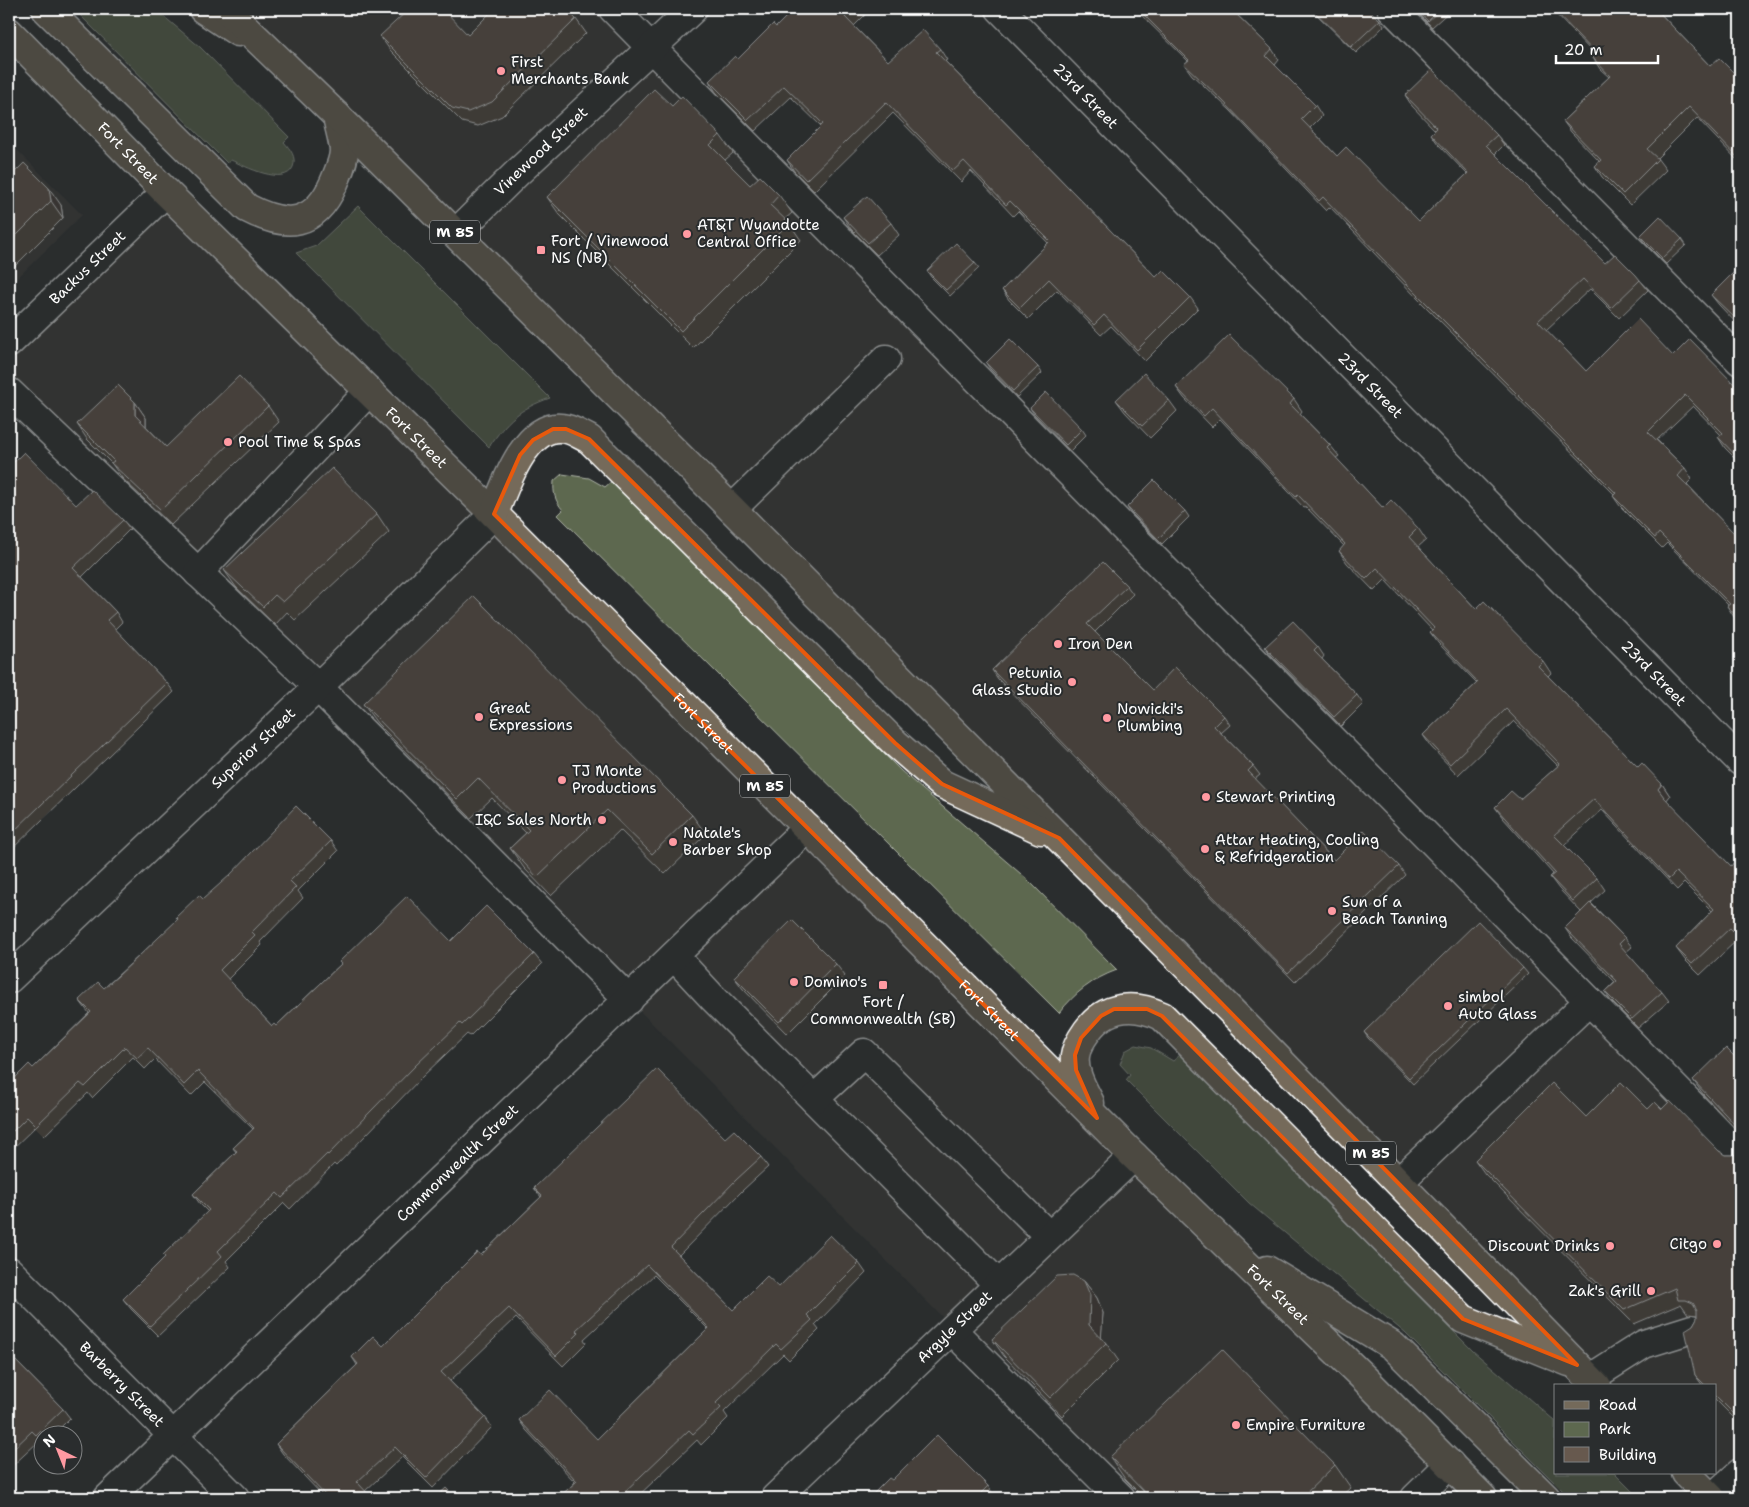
<svg xmlns="http://www.w3.org/2000/svg" width="1749" height="1507" font-family="'Shantell Sans',sans-serif">
  <style>
    .built { fill: #3c3a38 }
    .green { fill: #5d684f; stroke: #aeb4a7 }
    .lines { fill: none; stroke-linecap: round; stroke-linejoin: round }
    .minor-casing { stroke: #fff; stroke-width: 31 }
    .major-casing { stroke: #fff; stroke-width: 31 }
    .minor { stroke: #2a2d2e; stroke-width: 28 }
    .major { stroke: #746a5a; stroke-width: 28 }
    .wall { fill: #594d43; stroke: #fff }
    .shaded-wall { fill: #483e37; stroke: #fff }
    .building { fill: #67594e; stroke: #fff }
    .marked { fill: none; stroke: #e8590c; stroke-width: 4; stroke-linejoin: round }
    .poi-dot { fill: #ff9aa2; stroke: #2a2d2e; stroke-width: 2 }
    .labels { text-anchor: middle; stroke-width: 4; stroke-linejoin: round; paint-order: stroke }
    .shield { fill: #2a2d2e; stroke: #bfc0c0; stroke-width: 1 }
    .shield-label { font-size: 14px; font-weight: bold; fill: #fff }
    .poi-label { font-size: 15px; fill: #fff; stroke: #2a2d2e; text-anchor: start }
    .street-label { font-size: 15px; fill: #fff; stroke: #2a2d2e }
  </style>
  <rect width="100%" height="100%" fill="#2a2d2e"/>
  <filter id="ink" filterUnits="userSpaceOnUse"><feTurbulence type="fractalNoise" baseFrequency=".02" numOctaves="2"/><feDisplacementMap in="SourceGraphic" scale="10" xChannelSelector="R" yChannelSelector="G"/><feConvolveMatrix kernelMatrix="1 2 1 2 8 2 1 2 1" color-interpolation-filters="sRGB"/></filter>
  <g filter="url(#ink)">
    <path class="built" d="M230 9H613L1740 1154V1498H1711L1685 1473H1715V1386H1597Z
      M9 142 82 215 9 286Z
      M166 192 1483 1498H1121L629 1000 9 392V343Z"/>
    <path class="green" d="M74 9H155L200 47 289 137 284 142C290 149 297 157 293 167 285 187 244 166 231 160L227 163Z
      M358 206 550 398C519 409 507 420 489 447L296 253 316 246Z
      M562 474 589 478 605 487 612 481 901 771 1028 880 1117 970C1092 979 1075 993 1059 1013L558 515 563 510C555 501 553 493 554 481Z
      M1136 1045 1151 1048 1173 1061 1180 1055 1473 1351 1555 1421V1473H1614L1639 1498H1570L1405 1333 1249 1203 1126 1080 1130 1075 1120 1064 1125 1051Z"/>
    <g class="lines">
      <defs>
        <g id="minor">
          <path d="M613 9 1740 1154"/>
          <path id="s1" d="M1000 9 1740 761"/>
          <path d="M1392 9 1740 361"/>
          <path id="s2" d="M456 233 516 174 693 9"/>
          <path id="s3" d="M9 343 166 192"/>
          <path d="M9 392 318 687 629 1000"/>
          <path d="M732 509 886 359"/>
          <path d="M198 573 369 391"/>
          <path d="M674 956 712 997 999 1285"/>
          <path id="s4" d="M9 979 318 687 494 514"/>
          <path d="M814 1099 864 1053 1049 1236"/>
          <path d="M1399 1182 1589 1001"/>
          <path id="s5" d="M9 1271 235 1498"/>
          <path d="M952 1330 1121 1498"/>
          <path d="M1589 1379 1644 1344 1692 1329"/>
          <path id="s6" d="M108 1498 807 828"/>
          <path id="s7" d="M775 1498 1134 1156"/>
          <path d="M1415 1498 1450 1464"/>
          <path d="M1712 1498 1740 1473"/>
        </g>
        <g id="major">
          <path d="M46 9 247 208C287 229 315 226 334 183 338 173 344 161 344 150 343 139 339 127 337 116"/>
          <path d="M203 9 238 32"/>
          <path d="M226 9 337 116 681 458 1243 1023 1597 1386"/>
          <path id="s8" d="M9 32 166 192 494 514 1134 1156 1365 1379 1483 1498"/>
          <path d="M494 514C504 487 527 418 567 429 575 431 582 436 589 439L895 743 942 784 1041 830"/>
          <path d="M1090 1103C1083 1089 1073 1073 1075 1056 1076 1047 1082 1038 1087 1031 1106 1005 1134 1003 1162 1016L1463 1319 1569 1362"/>
          <path d="M1267 1270 1393 1346 1546 1498"/>
          <path d="M1686 1473 1711 1498"/>
        </g>
      </defs>
      <use href="#minor" class="minor-casing"/>
      <use href="#major" class="major-casing"/>
      <use href="#minor" class="minor"/>
      <use href="#major" class="major"/>
    </g>
    <path class="wall" d="M794 9H871L854 26 888 61 940 49 947 60 945 61 1156 277 1190 297 1198 308 1145 361 1111 326 1101 335 1057 290 1028 319 1009 300 1002 290 1048 243 1018 211 1013 216 971 171 961 182 893 113 814 191 794 171 787 160 821 126 791 97 755 131 716 92 709 81 738 59 776 27Z
      M1135 9H1231L1272 49 1279 60 1275 65 1315 105 1322 116 1310 128 1337 156 1419 221 1467 174 1438 144 1431 134 1435 130 1412 106 1405 95 1497 135 1504 145 1495 154 1553 212 1605 263 1640 280 1648 290 1619 318 1590 289 1546 330 1586 371 1673 356 1740 390V463L1725 448 1718 437 1721 435 1693 406 1657 440 1685 468 1692 479 1687 484 1740 540V623L1734 617 1727 606 1728 605 1667 543 1662 548 1620 506 1613 496 1614 494 1417 298 1330 207 1326 211 1230 110 1192 75 1184 64 1188 61Z
      M1311 9H1368L1380 20 1384 26 1356 53Z
      M1414 9H1452L1432 27Z
      M1551 9H1656L1710 66 1740 79V163L1697 118 1657 158 1666 170 1630 205 1602 177 1595 166 1599 161 1571 132 1563 121 1609 77 1600 69 1593 58 1595 55Z
      M576 19 586 33 502 116 478 126 462 122 390 50 380 36 468 35Z
      M672 106 720 135 733 153 725 160 750 185 779 195 792 213 785 219 789 223 801 240 693 348 559 214 547 197Z
      M9 178 61 205 63 218 9 272Z
      M843 217 891 223 899 235 877 255 851 229Z
      M1640 236 1682 239 1686 245 1666 264 1644 242Z
      M975 263 979 268 950 296 931 277 927 271Z
      M1740 266V327L1719 305 1711 295Z
      M986 363 1038 367 1042 373 1017 397 990 369Z
      M1176 387 1294 399 1302 411 1300 414 1330 445 1339 456 1336 458 1383 508 1418 528 1426 540 1418 547 1476 609 1543 661 1551 673 1548 676 1638 767 1662 784 1670 796 1666 800 1731 866H1740V941L1738 939 1700 975 1685 960 1676 948 1712 911 1684 883 1677 890 1602 810 1564 845 1597 878 1605 890 1591 903 1625 938 1632 947 1626 952 1662 992 1669 1001 1638 1028 1611 1001 1605 992 1615 982 1571 937 1565 928 1581 912 1559 889 1550 877 1553 874 1503 818 1495 807 1520 799 1558 766 1514 721 1458 775 1431 747 1423 735 1477 683 1438 643 1430 632 1432 630 1385 580 1374 591 1347 563 1339 551 1344 546 1306 507 1304 508 1220 419 1212 427 1184 398Z
      M1116 400H1169L1177 411 1150 438 1125 412Z
      M135 402 146 418V426L166 447 268 406 279 422 171 525 122 478 112 464 87 439 77 424Z
      M1030 408 1082 429 1086 435 1070 451 1034 414Z
      M9 467 76 505 123 520 130 529 82 577 116 612 122 622 115 629 167 683 174 692 9 852Z
      M1127 507 1185 511 1189 517 1162 544 1131 513Z
      M377 514 389 532 295 620 287 612 275 625 236 587 224 570Z
      M1127 586 1133 594 1095 632 1153 690 1224 716 1230 725 1221 733 1253 766 1260 775 1255 779 1334 860 1399 866 1405 875 1295 982 998 679 992 670Z
      M1265 647H1318L1324 656 1322 659 1357 695 1363 704 1341 726 1272 656Z
      M363 704 692 815 706 834 665 874 620 830 551 896 524 868 510 848 526 833 492 798 471 818 377 723Z
      M331 841 338 851 298 891 303 898 260 942 262 945 228 979 272 1026H276L341 964 339 962 451 941 534 954 542 964 470 1036 467 1034 422 1077 336 1166 334 1164 290 1209 284 1203 226 1261 230 1267 158 1336 131 1309 123 1299 165 1257 163 1255 208 1212 200 1204 193 1194 236 1152 233 1148 253 1129 205 1082 191 1096 155 1059 145 1069 133 1057 92 1098 88 1093 44 1136 35 1127 9 1152V1084L33 1068 89 1013 79 1000 104 988 178 920 176 917 203 899Z
      M836 964 845 976 787 1034 743 989 734 977Z
      M1523 968 1528 974 1413 1084 1368 1038 1364 1032Z
      M1740 1062V1134L1703 1094 1693 1080Z
      M1648 1109H1662L1719 1151 1726 1155H1734L1740 1151V1424L1715 1399V1386H1703L1695 1375 1693 1325 1697 1318V1315L1688 1314 1681 1304 1634 1324 1485 1174 1475 1160 1586 1117Z
      M725 1138 761 1157 768 1167 743 1190 679 1255 733 1310 779 1287 859 1263 866 1273 815 1325 819 1330 789 1360 783 1354 724 1412 728 1418 701 1445 697 1440 636 1498H560L575 1482 526 1430 519 1420 597 1439 708 1329 654 1275 584 1339 586 1343 563 1366 516 1318 450 1381 485 1417 492 1427 433 1488 402 1457 365 1491 372 1498H325L283 1454 276 1444 357 1365 352 1357 383 1346 481 1255 541 1197 534 1188Z
      M1084 1281 1097 1298 1103 1313 1101 1337 1106 1343 1118 1360 1062 1416 1004 1356 992 1339Z
      M9 1354 63 1409 70 1418 54 1434H42V1444L39 1441 9 1469Z
      M1110 1457 1335 1465 1351 1488 1340 1498H1144L1125 1479Z
      M892 1480 988 1486 995 1497 994 1498H869Z"/>
    <path class="shaded-wall" d="M49 188 61 205 63 218 51 201Z
      M135 402 146 418V430L135 415Z
      M1662 784 1670 796 1666 801 1658 789Z
      M1084 1281 1097 1298 1103 1313 1101 1342 1089 1325Z"/>
    <path class="building" d="M409 9H443L468 35 494 9H566L576 19 492 102 468 112 452 108 380 36Z
      M794 9H853L845 17 888 61 923 30 940 49 936 52 1156 277 1163 270 1190 297 1137 350 1104 315 1094 325 1049 279 1020 308 1002 290 1050 241 1010 201 1006 205 964 161 953 171 886 102 806 180 787 160 823 124 784 86 748 120 709 81 735 56 738 59 773 24 776 27Z
      M1138 9H1231L1272 49 1266 56 1315 105 1301 119 1337 156 1346 147 1419 221 1468 173 1431 134 1437 128 1405 95 1432 69 1497 135 1486 145 1553 212 1605 263 1615 254 1636 275 1640 280 1611 308 1583 279 1538 321 1586 371 1638 319 1673 356 1690 339 1740 390V460L1718 437 1723 433 1685 395 1648 432 1685 468 1678 476 1739 538 1736 540 1740 544V620L1727 606 1730 604 1659 533 1655 538 1613 496 1616 493 1410 287 1323 197 1319 201 1222 100 1184 64 1189 60Z
      M1312 9H1368L1380 20 1351 47Z
      M1415 9H1441L1428 21Z
      M1553 9H1656L1710 66 1719 58 1740 79V160L1689 107 1647 149 1658 159 1623 194 1595 166 1601 160 1563 121 1610 76 1593 58 1596 54Z
      M654 89 672 106 682 96 720 135 710 145 750 185 760 176 779 195 770 205 789 223 681 331 547 197Z
      M24 163 49 188 51 201 9 243V178Z
      M1740 182V195L1734 188Z
      M867 196 891 223 868 243 843 217Z
      M1660 216 1682 239 1662 258 1640 236Z
      M956 243 975 263 946 290 927 271Z
      M1740 266V316L1737 320 1711 295Z
      M1229 335 1294 399 1290 404 1330 445 1327 448 1383 508 1391 500 1418 528 1409 537 1476 609 1484 601 1543 661 1538 666 1638 767 1642 763 1662 784 1658 789 1664 797 1731 866 1735 861 1740 866V938L1730 928 1692 964 1676 948 1714 909 1676 872 1669 879 1594 799 1554 835 1597 878 1573 901 1550 877 1555 873 1495 807 1511 791 1520 799 1560 764 1506 709 1450 764 1423 735 1478 682 1430 632 1434 628 1377 568 1366 579 1339 551 1345 544 1298 495 1296 497 1212 408 1204 416 1176 387Z
      M1010 339 1038 367 1013 391 986 363Z
      M1144 373 1169 400 1142 426 1116 400Z
      M239 376 268 406 161 510 111 463 114 461 77 424 118 385 135 402V415L166 447Z
      M1046 392 1082 429 1066 445 1030 408Z
      M24 452 76 505 92 490 123 520 73 568 116 612 107 620 167 683 9 836V467Z
      M332 468 377 514 283 602 275 595 263 607 224 570Z
      M1154 480 1185 511 1158 539 1127 507Z
      M1103 562 1127 586 1087 624 1153 690 1175 667 1224 716 1214 726 1253 766 1248 771 1334 860 1364 830 1399 866 1288 973 992 670Z
      M474 596 692 815 652 854 607 810 537 877 510 848 529 830 478 778 457 799 363 704Z
      M1293 621 1318 647 1314 651 1357 695 1334 717 1265 647Z
      M296 806 331 841 290 881 296 887 252 932 255 935 220 970 272 1026 274 1024 276 1026 341 964 339 962 407 896 451 941 486 906 534 954 462 1025 460 1023 415 1066 328 1155 327 1154 282 1198 277 1193 218 1251 222 1256 150 1326 123 1299 165 1257 163 1255 209 1210 193 1194 237 1151 233 1148 254 1128 198 1071 184 1085 148 1048 137 1058 125 1047 85 1087 80 1083 36 1126 27 1117 9 1135V1084L29 1064 33 1068 91 1012 79 1000 98 982 104 988 119 975 178 919 176 917 199 895 203 899 230 875Z
      M1590 903 1625 938 1619 944 1662 992 1632 1019 1605 992 1617 981 1565 928Z
      M792 920 836 964 779 1022 734 977Z
      M1478 921 1523 968 1409 1078 1364 1032Z
      M1726 1048 1740 1062V1130L1693 1080Z
      M657 1069 725 1138 734 1130 761 1157 736 1180 671 1247 733 1310 767 1276 779 1287 830 1235 859 1263 807 1315 812 1320 781 1349 776 1344 716 1403 721 1408 693 1434 689 1430 618 1498H560L559 1497 577 1481 519 1420 550 1390 597 1439 709 1328 647 1265 576 1330 579 1333 556 1356 509 1308 441 1372 485 1417 426 1478 395 1447 357 1482 372 1498H328L276 1444 358 1364 352 1357 373 1336 383 1346 477 1252 481 1255 542 1196 534 1188Z
      M1621 1082 1648 1109 1655 1102 1662 1109 1670 1101 1719 1151 1726 1155H1734L1740 1151V1182L1734 1188 1740 1194V1418L1739 1419 1715 1395V1386H1706L1695 1375 1685 1330 1693 1325 1697 1318V1310L1693 1303 1686 1300H1678L1675 1288 1624 1310 1475 1160 1552 1083 1586 1117Z
      M1073 1275 1084 1281 1090 1295 1089 1325 1106 1343 1050 1398 992 1339 1057 1276Z
      M1222 1349 1335 1465 1301 1498H1150L1110 1457Z
      M9 1354 63 1409 36 1435 32 1431 9 1453Z
      M937 1435 988 1486 976 1498H869L889 1478 892 1480Z
      M446 1488 456 1498H435Z"/>
  </g>
  <path d="M0 0H1749V1507H0ZM553 429H566L589 439 895 743 942 784 1059 838 1577 1365 1463 1319 1162 1016 1147 1009H1114L1101 1016 1081 1038 1075 1055 1076 1070 1097 1118 494 514 520 455 533 440Z" fill="#2a2d2e" fill-opacity=".55" fill-rule="evenodd"/>
  <path class="marked" d="M553 429H566L589 439 895 743 942 784 1059 838 1577 1365 1463 1319 1162 1016 1147 1009H1114L1101 1016 1081 1038 1075 1055 1076 1070 1097 1118 494 514 520 455 533 440Z"/>
  <g class="poi-dot">
    <circle cx="501" cy="71" r="5"/>
    <circle cx="687" cy="234" r="5"/>
    <rect x="536" y="245" width="10" height="10" rx="2.5"/>
    <circle cx="228" cy="442" r="5"/>
    <circle cx="1058" cy="644" r="5"/>
    <circle cx="1072" cy="682" r="5"/>
    <circle cx="479" cy="717" r="5"/>
    <circle cx="1107" cy="718" r="5"/>
    <circle cx="562" cy="780" r="5"/>
    <circle cx="1206" cy="797" r="5"/>
    <circle cx="602" cy="820" r="5"/>
    <circle cx="673" cy="842" r="5"/>
    <circle cx="1205" cy="849" r="5"/>
    <circle cx="1332" cy="911" r="5"/>
    <circle cx="794" cy="982" r="5"/>
    <rect x="878" y="980" width="10" height="10" rx="2.5"/>
    <circle cx="1448" cy="1006" r="5"/>
    <circle cx="1717" cy="1244" r="5"/>
    <circle cx="1610" cy="1246" r="5"/>
    <circle cx="1651" cy="1291" r="5"/>
    <circle cx="1236" cy="1425" r="5"/>
  </g>
  <g class="labels">
    <g class="shield">
      <rect x="430" y="220.5" width="50" height="23" rx="4"/>
      <rect x="740" y="774.5" width="50" height="23" rx="4"/>
      <rect x="1346" y="1141.5" width="50" height="23" rx="4"/>
    </g>
    <g class="shield-label">
      <text x="455" y="237">M 85</text>
      <text x="765" y="791">M 85</text>
      <text x="1371" y="1158">M 85</text>
    </g>
    <g class="poi-label">
      <text x="511" y="67">First<tspan x="511" dy="17">Merchants Bank</tspan></text>
      <text x="697" y="230">AT&amp;T Wyandotte<tspan x="697" dy="17">Central Office</tspan></text>
      <text x="551" y="246">Fort / Vinewood<tspan x="551" dy="17">NS (NB)</tspan></text>
      <text x="238" y="447">Pool Time &amp; Spas</text>
      <text x="1068" y="649">Iron Den</text>
      <text x="1062" y="678" text-anchor="end">Petunia<tspan x="1062" dy="17">Glass Studio</tspan></text>
      <text x="489" y="713">Great<tspan x="489" dy="17">Expressions</tspan></text>
      <text x="1117" y="714">Nowicki's<tspan x="1117" dy="17">Plumbing</tspan></text>
      <text x="572" y="776">TJ Monte<tspan x="572" dy="17">Productions</tspan></text>
      <text x="1216" y="802">Stewart Printing</text>
      <text x="592" y="825" text-anchor="end">I&amp;C Sales North</text>
      <text x="683" y="838">Natale's<tspan x="683" dy="17">Barber Shop</tspan></text>
      <text x="1215" y="845">Attar Heating, Cooling<tspan x="1215" dy="17">&amp; Refridgeration</tspan></text>
      <text x="1342" y="907">Sun of a<tspan x="1342" dy="17">Beach Tanning</tspan></text>
      <text x="804" y="987">Domino's</text>
      <text x="1458" y="1002">simbol<tspan x="1458" dy="17">Auto Glass</tspan></text>
      <text x="883" y="1007" text-anchor="middle">Fort /<tspan x="883" dy="17">Commonwealth (SB)</tspan></text>
      <text x="1707" y="1249" text-anchor="end">Citgo</text>
      <text x="1600" y="1251" text-anchor="end">Discount Drinks</text>
      <text x="1641" y="1296" text-anchor="end">Zak's Grill</text>
      <text x="1246" y="1430">Empire Furniture</text>
    </g>
    <g class="street-label">
      <text dy="5" stroke="none"><textPath href="#s1" startOffset="122">23rd Street</textPath></text>
      <text dy="5" stroke="none"><textPath href="#s2" startOffset="118">Vinewood Street</textPath></text>
      <text dy="5" stroke="none"><textPath href="#s8" startOffset="170">Fort Street</textPath></text>
      <text dy="5" stroke="none"><textPath href="#s3" startOffset="109">Backus Street</textPath></text>
      <text dy="5" stroke="none"><textPath href="#s1" startOffset="528">23rd Street</textPath></text>
      <text dy="5" stroke="none"><textPath href="#s8" startOffset="575">Fort Street</textPath></text>
      <text dy="5" stroke="none"><textPath href="#s1" startOffset="932">23rd Street</textPath></text>
      <text dy="5" stroke="none"><textPath href="#s8" startOffset="980">Fort Street</textPath></text>
      <text dy="5" stroke="none"><textPath href="#s4" startOffset="336">Superior Street</textPath></text>
      <text dy="5" stroke="none"><textPath href="#s8" startOffset="1385">Fort Street</textPath></text>
      <text dy="5" stroke="none"><textPath href="#s6" startOffset="484">Commonwealth Street</textPath></text>
      <text dy="5" stroke="none"><textPath href="#s8" startOffset="1790">Fort Street</textPath></text>
      <text dy="5" stroke="none"><textPath href="#s7" startOffset="248">Argyle Street</textPath></text>
      <text dy="5" stroke="none"><textPath href="#s5" startOffset="160">Barberry Street</textPath></text>
    </g>
  </g>
  <rect width="1749" height="1507" fill="none" stroke="#2a2d2e" stroke-width="30"/>
  <rect x="15" y="15" width="1719" height="1477" fill="none" stroke="#fff" stroke-width="2" filter="url(#ink)"/>
  <rect x="1554" y="1384" width="162" height="90" fill="#2a2d2e" stroke="#7f8182"/>
  <rect x="1564" y="1401" width="25" height="8" fill="#746a5a" stroke="#7f8182"/>
  <text x="1599" y="1410" font-size="15" fill="#ffffff">Road</text>
  <rect x="1564" y="1422" width="25" height="15" fill="#5d684f" stroke="#7f8182"/>
  <text x="1599" y="1434" font-size="15" fill="#ffffff">Park</text>
  <rect x="1564" y="1447" width="25" height="15" fill="#67594e" stroke="#7f8182"/>
  <text x="1599" y="1460" font-size="15" fill="#ffffff">Building</text>
  <g transform="translate(58 1450) rotate(317)"><circle r="24" fill="#2a2d2e" stroke="#7f8182"/>
  <path d="M0-4L9 19L0 12L-9 19Z" fill="#ff9aa2"/>
  <text y="-8" font-size="14" font-weight="bold" text-anchor="middle" fill="#ffffff">N</text>
  </g>
  <path d="M1556 55v8h102v-8" fill="none" stroke="#ffffff" stroke-width="2.5"/>
  <text x="1564" y="55" font-size="15" fill="#ffffff" stroke="#2a2d2e" stroke-width="4" paint-order="stroke">20 m</text>
</svg>
